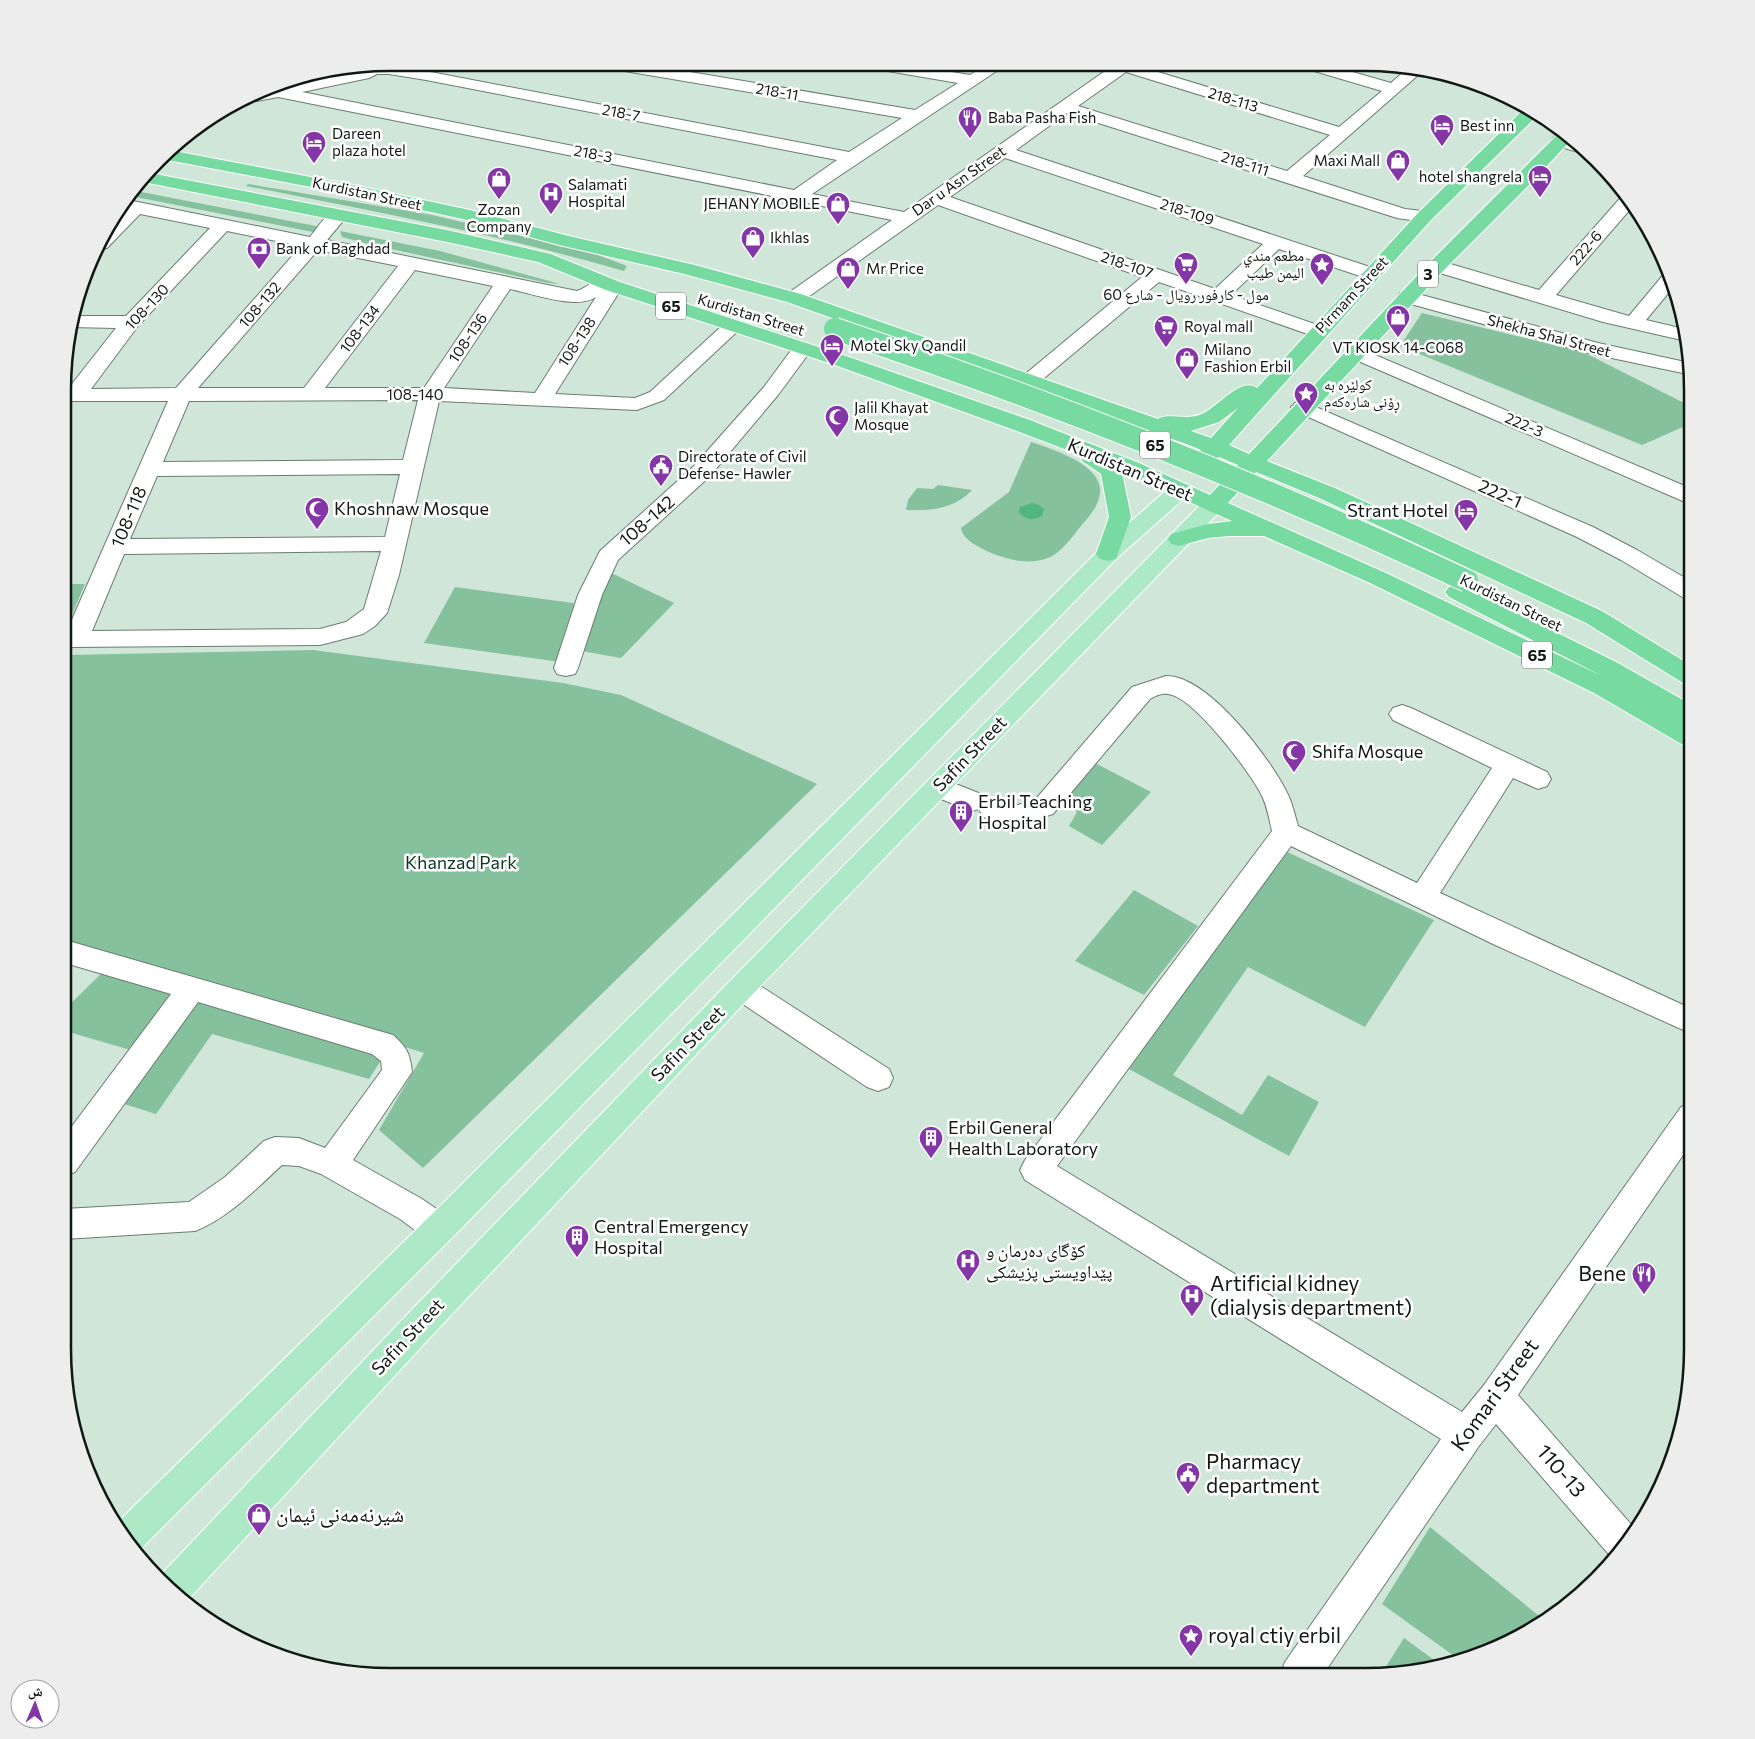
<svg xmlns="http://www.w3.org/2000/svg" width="1755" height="1739" font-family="Commissioner,'Noto Naskh Arabic',sans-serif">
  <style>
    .green { fill: #85c19c }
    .water { fill: #51b77f }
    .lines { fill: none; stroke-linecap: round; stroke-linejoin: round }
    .minor-casing { stroke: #6a7d71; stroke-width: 2 }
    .major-casing { stroke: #fff; stroke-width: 2 }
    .highway-casing { stroke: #fff; stroke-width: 2 }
    .minor { fill: #fff; fill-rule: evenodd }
    .major { fill: #ade9c6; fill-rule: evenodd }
    .highway { fill: #77daa0; fill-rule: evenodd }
    .highway-bridge-casing { stroke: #fff; stroke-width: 24; stroke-linecap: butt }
    .highway-bridge { stroke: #77daa0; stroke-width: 22 }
    .labels { text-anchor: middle; stroke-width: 5; stroke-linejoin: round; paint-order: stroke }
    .far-street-label { font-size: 15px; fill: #111814; stroke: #fff }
    .far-poi-label { font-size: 15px; fill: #111814; stroke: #fff; text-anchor: start }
    .shield { fill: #fff; stroke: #585d5a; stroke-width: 1 }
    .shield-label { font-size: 16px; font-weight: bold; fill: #111814 }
    .street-label { font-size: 18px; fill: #111814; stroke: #fff }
    .poi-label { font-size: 18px; fill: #111814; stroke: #fff; text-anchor: start }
    .park-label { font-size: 18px; fill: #0b3721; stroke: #fff }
    .near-poi-label { font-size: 21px; fill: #111814; stroke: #fff; text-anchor: start }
    .near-street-label { font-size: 21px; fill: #111814; stroke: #fff }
    .rim { fill: none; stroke: #111814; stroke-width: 2.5 }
  </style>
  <rect width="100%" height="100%" fill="#d0e6d8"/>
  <path class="green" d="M248 184 432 215 590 252 627 266 624 271C500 235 373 211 246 186Z
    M136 191 326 228 318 233 131 196Z
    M340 231 440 251 560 284 548 283 368 244 342 237Z
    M1422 313 1583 352 1692 407V423L1642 445 1400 346Z
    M1031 442C1052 449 1109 466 1099 498 1096 509 1088 518 1081 526 1072 537 1061 553 1048 558 1040 561 1030 562 1021 561 1006 560 962 545 961 528L1009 492Z
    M938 485 972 490C955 509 930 511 906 510L908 500 917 488 933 489Z
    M607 571 674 603 621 658 576 650Z
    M67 584H85L67 626Z
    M455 587 588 605 561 662 424 643Z
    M313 650 563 683 621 695 817 784 423 1168 379 1130 424 1053 392 1043 369 1079 212 1034 156 1114 118 1102 199 989 65 945 67 655Z
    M1093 762 1151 792 1102 845 1069 826 1077 812 1058 798Z
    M1283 850 1434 920 1365 1027 1248 967 1173 1075 1242 1115 1268 1075 1319 1102 1289 1156 1129 1069Z
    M1134 890 1198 926 1144 995 1075 961Z
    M107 968 182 988 134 1051 65 1031V1009Z
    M1430 1527 1544 1620 1470 1659 1461 1661 1382 1604Z
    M1404 1638 1441 1665 1380 1676Z"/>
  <path class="water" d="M1032 503 1039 505 1044 509 1042 516C1034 521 1024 520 1019 512L1020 507Z"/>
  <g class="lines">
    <defs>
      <path id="minor" d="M599 63H637L915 110 958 83 876 69 870 67 868 64H903L970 75 988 64H1007L812 194 904 212 1115 64 1135 65 1339 127 1382 91 1304 68 1302 65H1328L1391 83 1410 66 1425 69 1303 176 1405 209 1431 212 1434 216 1431 220 1425 222 1397 218 1067 113 1016 150 1379 270 1382 274 1379 278 1372 280 1279 249 1231 295 1326 328 1329 332 1326 336 1319 338 1159 282 1037 384 1030 386 1023 384 1020 380 1023 376 1142 277 938 205 801 302 794 304 787 302 784 298 787 294 892 220 278 97 257 101 251 99 271 88 345 73 342 71 389 64 849 152 902 118 607 68 601 66ZM1126 72 1330 135 1287 171 1078 106ZM377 74H389L426 80 837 160 794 190 302 92 369 78ZM1005 158 1263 244 1215 289 950 197Z
        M1560 136 1576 140 1589 153 1585 154 1554 145 1551 141 1554 137Z
        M1627 194 1633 206 1556 295 1629 316 1664 274 1669 273 1675 285 1646 320 1684 329 1686 341 1603 322 1430 270 1427 266 1430 262 1437 260 1539 290 1623 195Z
        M128 200 310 237C319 226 329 207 345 211L348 215 327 240 577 291C592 286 596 274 613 280 618 282 619 281 623 286L555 394 635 398 650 392 725 323 732 321 739 323 742 327 664 400 637 410 439 401 399 575 387 613 375 626 363 634 320 645 67 647V631L168 401H68V389L116 328 69 327 73 316H126L210 228 140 214 107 248 98 249 106 227 123 210 121 209ZM227 231 301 246 176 388 91 389 138 326ZM318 250 398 266 304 388H198ZM415 270 493 286 424 388H325ZM510 289C533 294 577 310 596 297L535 393 444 388ZM418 400 403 460 163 462 189 401ZM400 474 385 537 130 539 157 476ZM381 551 364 609 346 622 320 629 92 631 124 554Z
        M1407 291 1598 343 1690 363 1692 375 1588 353 1400 301 1397 297 1400 293Z
        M802 343 809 345 812 349 778 395 709 477 618 560 602 595 578 668 575 674 566 676 557 674 554 668 578 595 600 551 693 467 764 387 795 345Z
        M1356 347 1692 489V505L1349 357 1346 353 1349 349Z
        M1302 401 1593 527 1637 550 1692 582V601L1684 598 1621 560 1577 537 1295 411 1291 407 1295 403Z
        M1166 676C1208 675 1273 761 1289 797 1293 806 1295 816 1298 826L1417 883 1492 768 1393 720 1389 714 1393 708 1402 705 1411 708 1547 772 1551 779 1547 786 1538 789 1513 778 1440 893 1692 1009V1034L1493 944 1291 846 1057 1166 1462 1412 1484 1385 1681 1107 1692 1103V1142L1518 1395 1636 1530 1615 1559 1612 1558 1496 1424 1479 1446 1322 1676H1280L1285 1662 1441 1439 1025 1180 1020 1170 1025 1160 1272 831C1269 818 1267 805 1261 794 1250 772 1193 696 1168 694 1162 693 1155 696 1150 699L1053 814 1018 825 983 817 979 809 972 811 963 808 929 794 925 787 929 780 938 777 981 794 984 802 992 800 1018 805 1035 800 1132 687Z
        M65 940 393 1035C407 1048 410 1053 412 1072L353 1160 422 1199 451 1219 455 1229 451 1239 439 1244 427 1239 400 1219 321 1174 299 1166 282 1165C256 1189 228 1218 195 1231L64 1239V1209L189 1202 225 1177 264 1141 275 1137 299 1138 325 1148 382 1070 381 1061 372 1054 198 1002 75 1172 64 1176V1137L171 994 65 963Z
        M741 976 751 980 889 1069 893 1078 889 1087 878 1091 867 1087 731 996 726 988 731 980Z"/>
      <path id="major" d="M1180 483 1188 485 1191 490 1188 495 1116 559 451 1239 136 1554 130 1548 117 1523 427 1219 1100 549 1172 485Z
        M1213 498 1221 500 1224 505 1221 510 751 996 424 1344 185 1603 174 1595 158 1578 400 1322 731 980 1205 500Z"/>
      <path id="highway" d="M1527 106 1539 114 1431 220 1229 445 1249 454 1430 262 1562 130 1573 138 1527 187 1444 270 1267 461 1335 488 1602 611 1692 666V686L1683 683 1586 623 1319 498 1256 472 1228 503 1386 573 1602 676 1449 597 1445 592 1449 587 1457 584 1465 587 1616 662 1692 705V725L1684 723 1692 727V748L1683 745 1594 693 1370 583 1264 536H1229L1208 538 1179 546 1171 544 1168 539 1171 534 1208 524 1232 521 1122 472 1131 517 1116 559 1108 561 1100 559 1096 554 1109 517 1101 474 1082 461 1080 455 1014 430 832 364 606 290 538 262 447 242 143 182 150 173 447 230 551 254 620 282 846 356 1030 420 1139 463 1210 495 1238 465 1219 457C1211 465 1207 467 1196 465L1193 460 1201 450 1186 444 787 302 684 274 559 245 467 220 353 195 162 159 169 150 353 185 470 210 569 236 695 265 801 294 1158 419C1169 412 1187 422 1204 413 1218 406 1242 376 1257 388L1419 212ZM1238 408 1211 438 1191 431 1219 422Z"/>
    </defs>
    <use href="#minor" class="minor-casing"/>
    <use href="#major" class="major-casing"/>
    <use href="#highway" class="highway-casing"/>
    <use href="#minor" class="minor"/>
    <use href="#major" class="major"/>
    <use href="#highway" class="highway"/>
    <defs>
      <path id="highway-bridge" d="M835 329C1051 401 1261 484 1467 581"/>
    </defs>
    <use href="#highway-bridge" class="highway-bridge-casing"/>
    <use href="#highway-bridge" class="highway-bridge"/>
  </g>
  <defs>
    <symbol id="restaurant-pin" viewBox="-11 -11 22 30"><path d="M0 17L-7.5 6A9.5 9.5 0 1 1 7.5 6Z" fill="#8435a6" stroke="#fff"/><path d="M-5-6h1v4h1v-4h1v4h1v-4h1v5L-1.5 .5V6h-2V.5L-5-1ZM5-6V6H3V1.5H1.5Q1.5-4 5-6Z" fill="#fff"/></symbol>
    <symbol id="hotel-pin" viewBox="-11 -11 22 30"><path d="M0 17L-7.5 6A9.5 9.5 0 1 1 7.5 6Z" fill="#8435a6" stroke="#fff"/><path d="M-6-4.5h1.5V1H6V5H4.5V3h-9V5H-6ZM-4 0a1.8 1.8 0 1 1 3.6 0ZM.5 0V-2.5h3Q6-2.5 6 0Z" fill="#fff"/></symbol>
    <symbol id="shop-pin" viewBox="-11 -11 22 30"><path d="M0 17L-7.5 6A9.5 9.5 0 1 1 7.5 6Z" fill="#8435a6" stroke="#fff"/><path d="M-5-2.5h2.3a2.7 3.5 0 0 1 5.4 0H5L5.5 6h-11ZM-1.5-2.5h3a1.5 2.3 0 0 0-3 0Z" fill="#fff"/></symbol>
    <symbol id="hospital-pin" viewBox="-11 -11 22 30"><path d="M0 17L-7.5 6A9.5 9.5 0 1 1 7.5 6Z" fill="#8435a6" stroke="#fff"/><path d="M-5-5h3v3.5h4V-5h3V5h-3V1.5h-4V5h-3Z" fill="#fff"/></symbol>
    <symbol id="bank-pin" viewBox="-11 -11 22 30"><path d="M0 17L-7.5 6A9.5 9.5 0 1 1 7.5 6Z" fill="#8435a6" stroke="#fff"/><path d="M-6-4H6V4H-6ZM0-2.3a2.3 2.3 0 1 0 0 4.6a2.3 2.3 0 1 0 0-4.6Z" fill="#fff"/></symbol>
    <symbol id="supermarket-pin" viewBox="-11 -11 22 30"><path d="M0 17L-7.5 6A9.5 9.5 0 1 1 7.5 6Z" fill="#8435a6" stroke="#fff"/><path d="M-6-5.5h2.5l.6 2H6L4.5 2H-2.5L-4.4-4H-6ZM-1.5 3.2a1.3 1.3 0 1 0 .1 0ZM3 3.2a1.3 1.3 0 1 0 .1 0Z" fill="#fff"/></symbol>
    <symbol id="sight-pin" viewBox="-11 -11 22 30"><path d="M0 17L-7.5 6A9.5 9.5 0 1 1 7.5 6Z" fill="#8435a6" stroke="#fff"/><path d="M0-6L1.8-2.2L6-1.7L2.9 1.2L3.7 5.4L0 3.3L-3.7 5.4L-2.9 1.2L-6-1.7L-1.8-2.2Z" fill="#fff"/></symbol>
    <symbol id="mosque-pin" viewBox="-11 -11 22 30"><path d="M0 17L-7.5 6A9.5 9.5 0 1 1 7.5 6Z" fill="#8435a6" stroke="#fff"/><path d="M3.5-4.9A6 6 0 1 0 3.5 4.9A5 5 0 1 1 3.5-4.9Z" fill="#fff"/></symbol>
    <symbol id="civic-pin" viewBox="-11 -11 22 30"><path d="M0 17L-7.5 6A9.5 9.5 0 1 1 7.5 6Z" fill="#8435a6" stroke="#fff"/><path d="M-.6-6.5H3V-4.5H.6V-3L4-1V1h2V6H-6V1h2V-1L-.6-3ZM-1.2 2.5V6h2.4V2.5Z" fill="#fff"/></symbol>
    <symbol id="building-pin" viewBox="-11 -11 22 30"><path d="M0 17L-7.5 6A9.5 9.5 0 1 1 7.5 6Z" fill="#8435a6" stroke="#fff"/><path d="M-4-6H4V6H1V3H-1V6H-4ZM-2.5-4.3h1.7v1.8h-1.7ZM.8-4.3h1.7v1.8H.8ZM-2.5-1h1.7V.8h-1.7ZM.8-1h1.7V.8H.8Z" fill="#fff"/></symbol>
  </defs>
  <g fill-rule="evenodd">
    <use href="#restaurant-pin" x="956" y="104" width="28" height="38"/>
    <use href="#hotel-pin" x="1428" y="112" width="28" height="38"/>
    <use href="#hotel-pin" x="300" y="129" width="28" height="38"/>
    <use href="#shop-pin" x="1384" y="147" width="28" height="38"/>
    <use href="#hotel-pin" x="1526" y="163" width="28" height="38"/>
    <use href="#shop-pin" x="485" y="165" width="28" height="38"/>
    <use href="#hospital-pin" x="537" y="180" width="28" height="38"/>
    <use href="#shop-pin" x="824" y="190" width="28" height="38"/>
    <use href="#shop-pin" x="739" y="224" width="28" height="38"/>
    <use href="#bank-pin" x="245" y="235" width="28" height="38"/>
    <use href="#supermarket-pin" x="1172" y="250" width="28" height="38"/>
    <use href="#sight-pin" x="1308" y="251" width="28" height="38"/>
    <use href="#shop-pin" x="834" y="255" width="28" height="38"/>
    <use href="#shop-pin" x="1384" y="303" width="28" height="38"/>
    <use href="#supermarket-pin" x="1152" y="313" width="28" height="38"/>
    <use href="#hotel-pin" x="818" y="332" width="28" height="38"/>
    <use href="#shop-pin" x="1173" y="345" width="28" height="38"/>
    <use href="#sight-pin" x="1292" y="380" width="28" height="38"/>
    <use href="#mosque-pin" x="823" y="403" width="28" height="38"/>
    <use href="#civic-pin" x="647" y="452" width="28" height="38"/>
    <use href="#mosque-pin" x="303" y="495" width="28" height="38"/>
    <use href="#hotel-pin" x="1452" y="497" width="28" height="38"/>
    <use href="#mosque-pin" x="1280" y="738" width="28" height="38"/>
    <use href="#building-pin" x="947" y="798" width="28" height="38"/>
    <use href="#building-pin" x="917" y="1124" width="28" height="38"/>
    <use href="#building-pin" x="563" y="1223" width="28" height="38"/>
    <use href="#hospital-pin" x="954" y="1247" width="28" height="38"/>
    <use href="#restaurant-pin" x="1630" y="1260" width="28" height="38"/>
    <use href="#hospital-pin" x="1178" y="1282" width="28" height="38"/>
    <use href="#civic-pin" x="1174" y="1460" width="28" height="38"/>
    <use href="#shop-pin" x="245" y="1501" width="28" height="38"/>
    <use href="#sight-pin" x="1177" y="1622" width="28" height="38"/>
  </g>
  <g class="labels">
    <g class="far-street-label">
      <text transform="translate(777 92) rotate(10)" y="5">218-11</text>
      <text transform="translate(1233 100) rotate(17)" y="5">218-113</text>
      <text transform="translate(621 113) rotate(11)" y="5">218-7</text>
      <text transform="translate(593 154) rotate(11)" y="5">218-3</text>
      <text transform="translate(1245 164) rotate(18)" y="5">218-111</text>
      <text transform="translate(959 181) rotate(-35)" y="5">Dar u Asn Street</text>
      <text transform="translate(367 194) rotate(12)" y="5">Kurdistan Street</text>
      <text transform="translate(1187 212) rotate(18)" y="5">218-109</text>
      <text transform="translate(1586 248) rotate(-49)" y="5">222-6</text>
      <text transform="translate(1127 265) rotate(19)" y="5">218-107</text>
      <text transform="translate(1352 295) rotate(-47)" y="5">Pirmam Street</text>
      <text transform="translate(260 305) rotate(-49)" y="5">108-132</text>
      <text transform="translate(147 307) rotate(-47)" y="5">108-130</text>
      <text transform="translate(751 315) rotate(17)" y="5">Kurdistan Street</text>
      <text transform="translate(360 329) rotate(-53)" y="5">108-134</text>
      <text transform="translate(1549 336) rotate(15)" y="5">Shekha Shal Street</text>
      <text transform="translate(468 338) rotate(-56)" y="5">108-136</text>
      <text transform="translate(577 342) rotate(-57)" y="5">108-138</text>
      <text x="415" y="400">108-140</text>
      <text transform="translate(1524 425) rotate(23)" y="5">222-3</text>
      <text transform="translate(1511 603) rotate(26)" y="5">Kurdistan Street</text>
    </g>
    <g class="far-poi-label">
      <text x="988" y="123">Baba Pasha Fish</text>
      <text x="1460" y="131">Best inn</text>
      <text x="332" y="139">Dareen<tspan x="332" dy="17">plaza hotel</tspan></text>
      <text x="1380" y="166" text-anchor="end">Maxi Mall</text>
      <text x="1522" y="182" text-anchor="end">hotel shangrela</text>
      <text x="568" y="190">Salamati<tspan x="568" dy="17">Hospital</tspan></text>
      <text x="820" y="209" text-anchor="end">JEHANY MOBILE</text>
      <text x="499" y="215" text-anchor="middle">Zozan<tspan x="499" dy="17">Company</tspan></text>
      <text x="770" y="243">Ikhlas</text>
      <text x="276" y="254">Bank of Baghdad</text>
      <text x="1304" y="261" text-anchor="end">مطعم مندي<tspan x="1304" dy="17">اليمن طيب</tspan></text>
      <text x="866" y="274">Mr Price</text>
      <text x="1186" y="300" text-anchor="middle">مول - كارفور رويال - شارع 60</text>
      <text x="1184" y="332">Royal mall</text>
      <text x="850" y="351">Motel Sky Qandil</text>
      <text x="1398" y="353" text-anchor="middle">VT KIOSK 14-C068</text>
      <text x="1204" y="355">Milano<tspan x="1204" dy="17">Fashion Erbil</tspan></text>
      <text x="1324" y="390">کولێرە بە<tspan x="1324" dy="17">ڕۆنی شارەکەم</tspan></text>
      <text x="854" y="413">Jalil Khayat<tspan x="854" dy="17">Mosque</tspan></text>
      <text x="678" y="462">Directorate of Civil<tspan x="678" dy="17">Defense- Hawler</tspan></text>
    </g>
    <g class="shield">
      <rect x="1418" y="260.5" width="20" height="27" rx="4"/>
      <rect x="656" y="292.5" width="30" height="27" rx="4"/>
      <rect x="1140" y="431.5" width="30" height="27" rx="4"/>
      <rect x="1522" y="641.5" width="30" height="27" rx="4"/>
    </g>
    <g class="shield-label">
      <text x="1428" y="280">3</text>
      <text x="671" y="312">65</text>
      <text x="1155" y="451">65</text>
      <text x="1537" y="661">65</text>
    </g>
    <g class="street-label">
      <text transform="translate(1130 470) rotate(23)" y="6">Kurdistan Street</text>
      <text transform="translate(1500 494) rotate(24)" y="6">222-1</text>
      <text transform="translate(129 517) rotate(-67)" y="6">108-118</text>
      <text transform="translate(647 521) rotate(-41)" y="6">108-142</text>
      <text transform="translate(970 754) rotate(-46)" y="6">Safin Street</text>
      <text transform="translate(688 1044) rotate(-46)" y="6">Safin Street</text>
      <text transform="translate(408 1337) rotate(-47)" y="6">Safin Street</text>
    </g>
    <g class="poi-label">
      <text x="334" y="515">Khoshnaw Mosque</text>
      <text x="1448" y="517" text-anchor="end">Strant Hotel</text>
      <text x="1312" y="758">Shifa Mosque</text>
      <text x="978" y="808">Erbil Teaching<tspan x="978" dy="21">Hospital</tspan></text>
      <text x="948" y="1134">Erbil General<tspan x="948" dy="21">Health Laboratory</tspan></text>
      <text x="594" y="1233">Central Emergency<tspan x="594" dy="21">Hospital</tspan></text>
      <text x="986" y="1257">کۆگای دەرمان و<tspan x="986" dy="21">پێداویستی پزیشکی</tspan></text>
    </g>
    <g class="park-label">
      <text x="461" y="869">Khanzad Park</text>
    </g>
    <g class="near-poi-label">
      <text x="1626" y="1281" text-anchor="end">Bene</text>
      <text x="1210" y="1291">Artificial kidney<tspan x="1210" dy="24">(dialysis department)</tspan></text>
      <text x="1206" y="1469">Pharmacy<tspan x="1206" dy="24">department</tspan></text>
      <text x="276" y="1522">شیرنەمەنی ئیمان</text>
      <text x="1208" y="1643">royal ctiy erbil</text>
    </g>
    <g class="near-street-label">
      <text transform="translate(1495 1395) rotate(-54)" y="7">Komari Street</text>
      <text transform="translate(1561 1471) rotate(49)" y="7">110-13</text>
    </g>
  </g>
  <path d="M0 0H1755V1739H0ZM390 71H1365A319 319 0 0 1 1684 390V1349A319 319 0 0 1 1365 1668H390A319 319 0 0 1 71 1349V390A319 319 0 0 1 390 71Z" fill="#ecedec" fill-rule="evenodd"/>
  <path class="rim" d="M390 71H1365A319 319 0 0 1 1684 390V1349A319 319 0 0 1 1365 1668H390A319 319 0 0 1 71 1349V390A319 319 0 0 1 390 71Z"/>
  <g transform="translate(35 1704) rotate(2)"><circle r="24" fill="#ffffff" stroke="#a0a3a1"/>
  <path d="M0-4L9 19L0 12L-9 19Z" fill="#8435a6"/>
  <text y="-8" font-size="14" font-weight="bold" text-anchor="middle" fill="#111814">ش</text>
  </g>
</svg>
